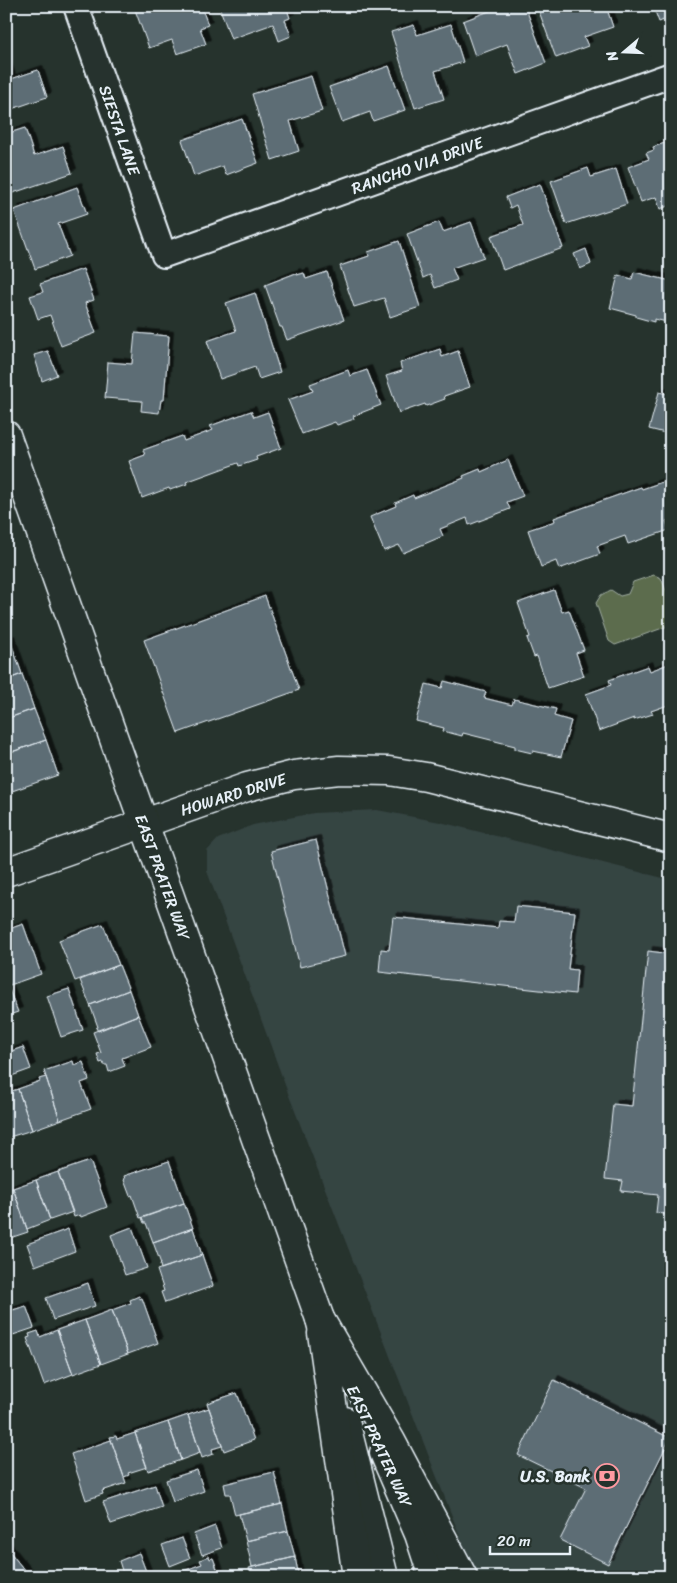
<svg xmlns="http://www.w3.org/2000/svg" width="677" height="1583" font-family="Sriracha,sans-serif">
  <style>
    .built { fill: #364443 }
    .green { fill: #5b6c4e; stroke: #a2aea3 }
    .building { fill: #5d6d75; stroke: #e8f1f8; filter: url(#shadow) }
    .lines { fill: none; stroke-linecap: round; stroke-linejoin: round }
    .minor-casing { stroke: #e8f1f8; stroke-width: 28 }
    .tertiary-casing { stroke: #e8f1f8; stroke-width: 31 }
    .secondary-casing { stroke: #e8f1f8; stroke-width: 31 }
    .primary-casing { stroke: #e8f1f8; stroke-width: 31 }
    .minor { stroke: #26332d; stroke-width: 24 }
    .tertiary { stroke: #26332d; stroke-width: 28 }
    .secondary { stroke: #26332d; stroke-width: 28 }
    .primary { stroke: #26332d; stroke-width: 28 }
    .labels { text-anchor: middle; stroke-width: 5; stroke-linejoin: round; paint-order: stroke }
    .street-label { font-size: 16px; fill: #e8f1f8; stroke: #26332d }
    .poi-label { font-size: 16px; font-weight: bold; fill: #e8f1f8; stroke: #26332d; text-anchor: end }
  </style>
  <defs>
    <filter id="shadow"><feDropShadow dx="4.5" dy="-4.5" stdDeviation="0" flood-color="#0009"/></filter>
  </defs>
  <rect width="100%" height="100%" fill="#26332d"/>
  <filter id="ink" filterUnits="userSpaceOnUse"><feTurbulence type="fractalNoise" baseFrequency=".02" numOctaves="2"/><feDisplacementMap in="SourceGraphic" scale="10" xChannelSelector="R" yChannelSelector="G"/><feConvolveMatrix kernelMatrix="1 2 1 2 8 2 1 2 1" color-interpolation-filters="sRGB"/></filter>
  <g filter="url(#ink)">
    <path class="built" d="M377 810 440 822 671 880V1577H478L471 1565 288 1093 207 871V851L218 839 253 825 314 813Z"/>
    <path class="green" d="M654 575 661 578 671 603V625L615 645 609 641 596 603 601 595 611 590 620 596 628 594 633 582Z"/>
    <path class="building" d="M136 6H201L208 25 200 28 206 44 177 54 172 40 149 48 134 7Z
      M219 6H286L290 18 285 20 291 36 279 41 273 24 231 39Z
      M500 6H525L546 63 518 74 507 44 475 56 463 21 500 7Z
      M537 6H606L613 27 584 37 588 46 556 58Z
      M653 6H671V17L659 22Z
      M451 24 463 62 435 71 444 99 415 108 391 32 414 25 417 35Z
      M6 65 11 79 38 70 47 97 6 111Z
      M389 66 405 110 373 121 370 112 342 122 329 87Z
      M311 76 322 111 290 121 299 151 272 160 252 94Z
      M242 119 258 163 226 175 223 166 194 176 182 140Z
      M25 128 34 156 63 146 72 173 10 194 6 182V134Z
      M671 141V205L660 209 656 197 641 202 628 167 649 159 646 153 654 150 653 147Z
      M588 168 591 177 616 169 627 204 566 224 551 181Z
      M540 184 563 248 503 270 491 236 523 225 516 205 510 208 506 197Z
      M77 187 87 214 58 224 70 256 35 269 14 210Z
      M471 222 484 257 452 268 457 280 435 288 430 275 423 278 407 234 439 222 443 232Z
      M399 241 420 307 390 317 384 298 354 307 340 266 369 256 368 252Z
      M586 249 591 264 580 269 574 254Z
      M83 269 94 300 85 303 96 333 61 346 50 315 38 319 30 296 43 292 40 284Z
      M327 272 344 320 287 340 282 327H280L265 285 296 273 297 275 304 273 306 279Z
      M634 272 671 281V323L654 319V322L636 317V315L610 308 618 275 632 279Z
      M255 293 280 372 259 379 255 367 220 379 207 341 236 331 226 303Z
      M135 333 169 336 164 400H161L159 413 141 411 142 401 105 398 108 362 132 364Z
      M440 349 442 357 458 351 470 387 444 396 445 399 426 406 425 404 399 413 386 376 402 371 400 363Z
      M48 351 57 375 42 381 34 355Z
      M348 370 350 376 367 370 381 405 353 416 354 419 337 425 335 422 302 434 288 400 313 391 310 384Z
      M659 392 671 395V441L664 439 665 433 649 429Z
      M251 411 254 417 268 412 281 448 256 457 257 460 239 466 238 463 186 482 187 484 170 490 169 488 142 498 129 461 145 455 143 450 182 436 184 441 213 430 210 426Z
      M508 460 523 496 507 502 510 509 469 525 467 518 440 529 443 536 403 553 399 545 384 551 370 517 396 506 395 503 413 495 414 498 464 478 463 476 480 469 481 472Z
      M671 479V519L666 521 669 530 628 544 625 536 597 546 600 554 559 569 556 561 541 567 528 530 555 521 554 518 641 487 642 489Z
      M554 590 562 612 569 610 584 650 576 653 584 676 548 688 537 656 534 657 527 638 530 637 518 603Z
      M265 596 299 690 178 733 144 640Z
      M10 640 22 674 6 680V642Z
      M671 663V704L651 711 653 714 634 720V718L599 731 586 694 611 685 609 680 648 666 650 671Z
      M22 674 34 709 6 719V680Z
      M444 681 486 692 484 698 512 705 514 699 556 709 554 716 571 721 561 757 533 751 532 753 515 749V746L463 733 462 736 443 731 444 728 416 721 426 684 442 688Z
      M34 709 46 740 6 754V719Z
      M46 740 58 775 12 791 6 775 9 774 6 767V754Z
      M316 840 345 956 300 967 271 851Z
      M516 906 575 912 568 969 577 970 575 994 379 972 381 949 389 950 393 917 498 928 499 921 514 922Z
      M23 924 41 974 10 985 6 975V930Z
      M103 924 119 965 75 981 59 940Z
      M648 951 671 954V1215L656 1213 658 1195 621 1191 623 1181 605 1179 613 1104 632 1106Z
      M119 965 129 990 90 1005 80 980Z
      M69 989 83 1030 61 1037 47 996Z
      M9 990 18 1012 6 1016V991Z
      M129 990 138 1015 98 1031 96 1028 98 1027 90 1005Z
      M138 1015 151 1047 122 1058 125 1066 109 1072 107 1065H104L103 1062 100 1063 97 1054 101 1053 93 1032Z
      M23 1047 31 1069 6 1078V1053Z
      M73 1061 74 1065 83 1062 89 1080 81 1083 91 1109 60 1120 44 1071Z
      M46 1077 60 1120 32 1130 18 1089 40 1081 39 1079Z
      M18 1089 32 1130 6 1138V1093Z
      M90 1161 107 1207 81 1217 80 1215 74 1217 58 1172Z
      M169 1161 184 1203 140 1218 132 1195 130 1196 124 1180 125 1179 124 1176Z
      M58 1172 73 1212 50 1220 36 1180Z
      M36 1180 50 1220 27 1229 13 1188Z
      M13 1188 28 1232 7 1239 9 1244 6 1245V1191Z
      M184 1203 193 1228 153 1242 146 1223H144L142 1218Z
      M132 1227 147 1268 125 1275 111 1235Z
      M193 1228 202 1255 161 1269 160 1265 161 1264 153 1242Z
      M68 1229 75 1251 35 1266 27 1244Z
      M202 1255 213 1286 165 1303 161 1292 164 1291 157 1270Z
      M88 1283 95 1306 53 1320 46 1298Z
      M139 1296 140 1299 142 1298 158 1343 128 1354 112 1310 131 1303 130 1300Z
      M26 1306 34 1328 13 1335 6 1312Z
      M112 1310 128 1354 101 1364 85 1320Z
      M85 1320 101 1364 73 1374 57 1330Z
      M57 1330 73 1374 44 1385 27 1338 30 1337 29 1334 38 1331 40 1337Z
      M554 1380 670 1438 608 1564 560 1540 586 1488 518 1455Z
      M237 1393 254 1440 224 1451 207 1403Z
      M209 1408 222 1446 212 1449 213 1454 202 1458 188 1415Z
      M188 1415 200 1453 181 1460 168 1422Z
      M168 1422 181 1460 148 1471 135 1433Z
      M135 1433 147 1467 128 1473 129 1475 124 1477 110 1437 116 1436 117 1439Z
      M111 1440 126 1483 102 1491 103 1494 86 1500 71 1454Z
      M197 1470 204 1491 173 1502 166 1480Z
      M274 1472 282 1504 235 1515 230 1494H226L224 1484Z
      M155 1485 162 1507 111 1524 103 1502Z
      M282 1504 288 1531 246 1541 239 1514Z
      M215 1526 222 1548 202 1555 194 1534Z
      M288 1531 295 1557 252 1567 246 1541Z
      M182 1538 190 1558 170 1566 162 1545Z
      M6 1547 29 1576 28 1577H6Z
      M139 1553 147 1574 141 1577H124L119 1561Z
      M209 1556 210 1559 213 1558 220 1577H185L183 1571 202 1564 200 1560Z
      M295 1557 299 1577H251L249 1568Z"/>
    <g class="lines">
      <defs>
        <path id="minor" d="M76 6 164 255 671 75"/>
        <path id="tertiary" d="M6 872 247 787 294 775 339 770 389 771 426 777 671 838"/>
        <path id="secondary" d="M6 435 320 1319 326 1342
          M345 1421 384 1577
          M384 1453 419 1534 433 1577"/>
        <path id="primary" d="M320 1319 391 1441 463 1577
          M322 1333 357 1577"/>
      </defs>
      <use href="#minor" class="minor-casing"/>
      <use href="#tertiary" class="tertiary-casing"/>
      <use href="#secondary" class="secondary-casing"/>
      <use href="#primary" class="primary-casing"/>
      <use href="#minor" class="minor"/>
      <use href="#tertiary" class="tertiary"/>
      <use href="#secondary" class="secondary"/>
      <use href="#primary" class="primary"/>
    </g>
  </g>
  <defs>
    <symbol id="bank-ring" viewBox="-11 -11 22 22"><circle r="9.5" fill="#26332d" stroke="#ff9aa2" stroke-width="1.5"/><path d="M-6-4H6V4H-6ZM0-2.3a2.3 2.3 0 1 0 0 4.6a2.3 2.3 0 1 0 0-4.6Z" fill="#ff9aa2"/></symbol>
  </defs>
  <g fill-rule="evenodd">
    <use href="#bank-ring" x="593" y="1462" width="28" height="28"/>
  </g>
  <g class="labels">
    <g class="street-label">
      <text transform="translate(120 130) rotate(71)" y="6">SIESTA LANE</text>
      <text transform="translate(417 165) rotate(-20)" y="6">RANCHO VIA DRIVE</text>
      <text transform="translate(233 794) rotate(-17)" y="6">HOWARD DRIVE</text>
      <text transform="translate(163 877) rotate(70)" y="6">EAST PRATER WAY</text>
      <text transform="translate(380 1446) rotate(65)" y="6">EAST PRATER WAY</text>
    </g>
    <g class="poi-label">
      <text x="590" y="1482">U.S. Bank</text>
    </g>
  </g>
  <rect width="677" height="1583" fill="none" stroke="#26332d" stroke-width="25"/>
  <rect x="12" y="12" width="652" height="1558" fill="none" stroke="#e8f1f8" stroke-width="2" filter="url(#ink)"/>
  <g transform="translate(624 52) rotate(251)" stroke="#26332d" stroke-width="4" paint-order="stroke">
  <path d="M0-4L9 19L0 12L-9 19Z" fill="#e8f1f8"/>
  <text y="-8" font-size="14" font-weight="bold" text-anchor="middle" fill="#e8f1f8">N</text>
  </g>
  <path d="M490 1546v8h80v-8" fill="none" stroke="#e8f1f8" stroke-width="2.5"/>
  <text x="497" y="1546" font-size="15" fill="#e8f1f8" stroke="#26332d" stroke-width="4" paint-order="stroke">20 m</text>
</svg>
